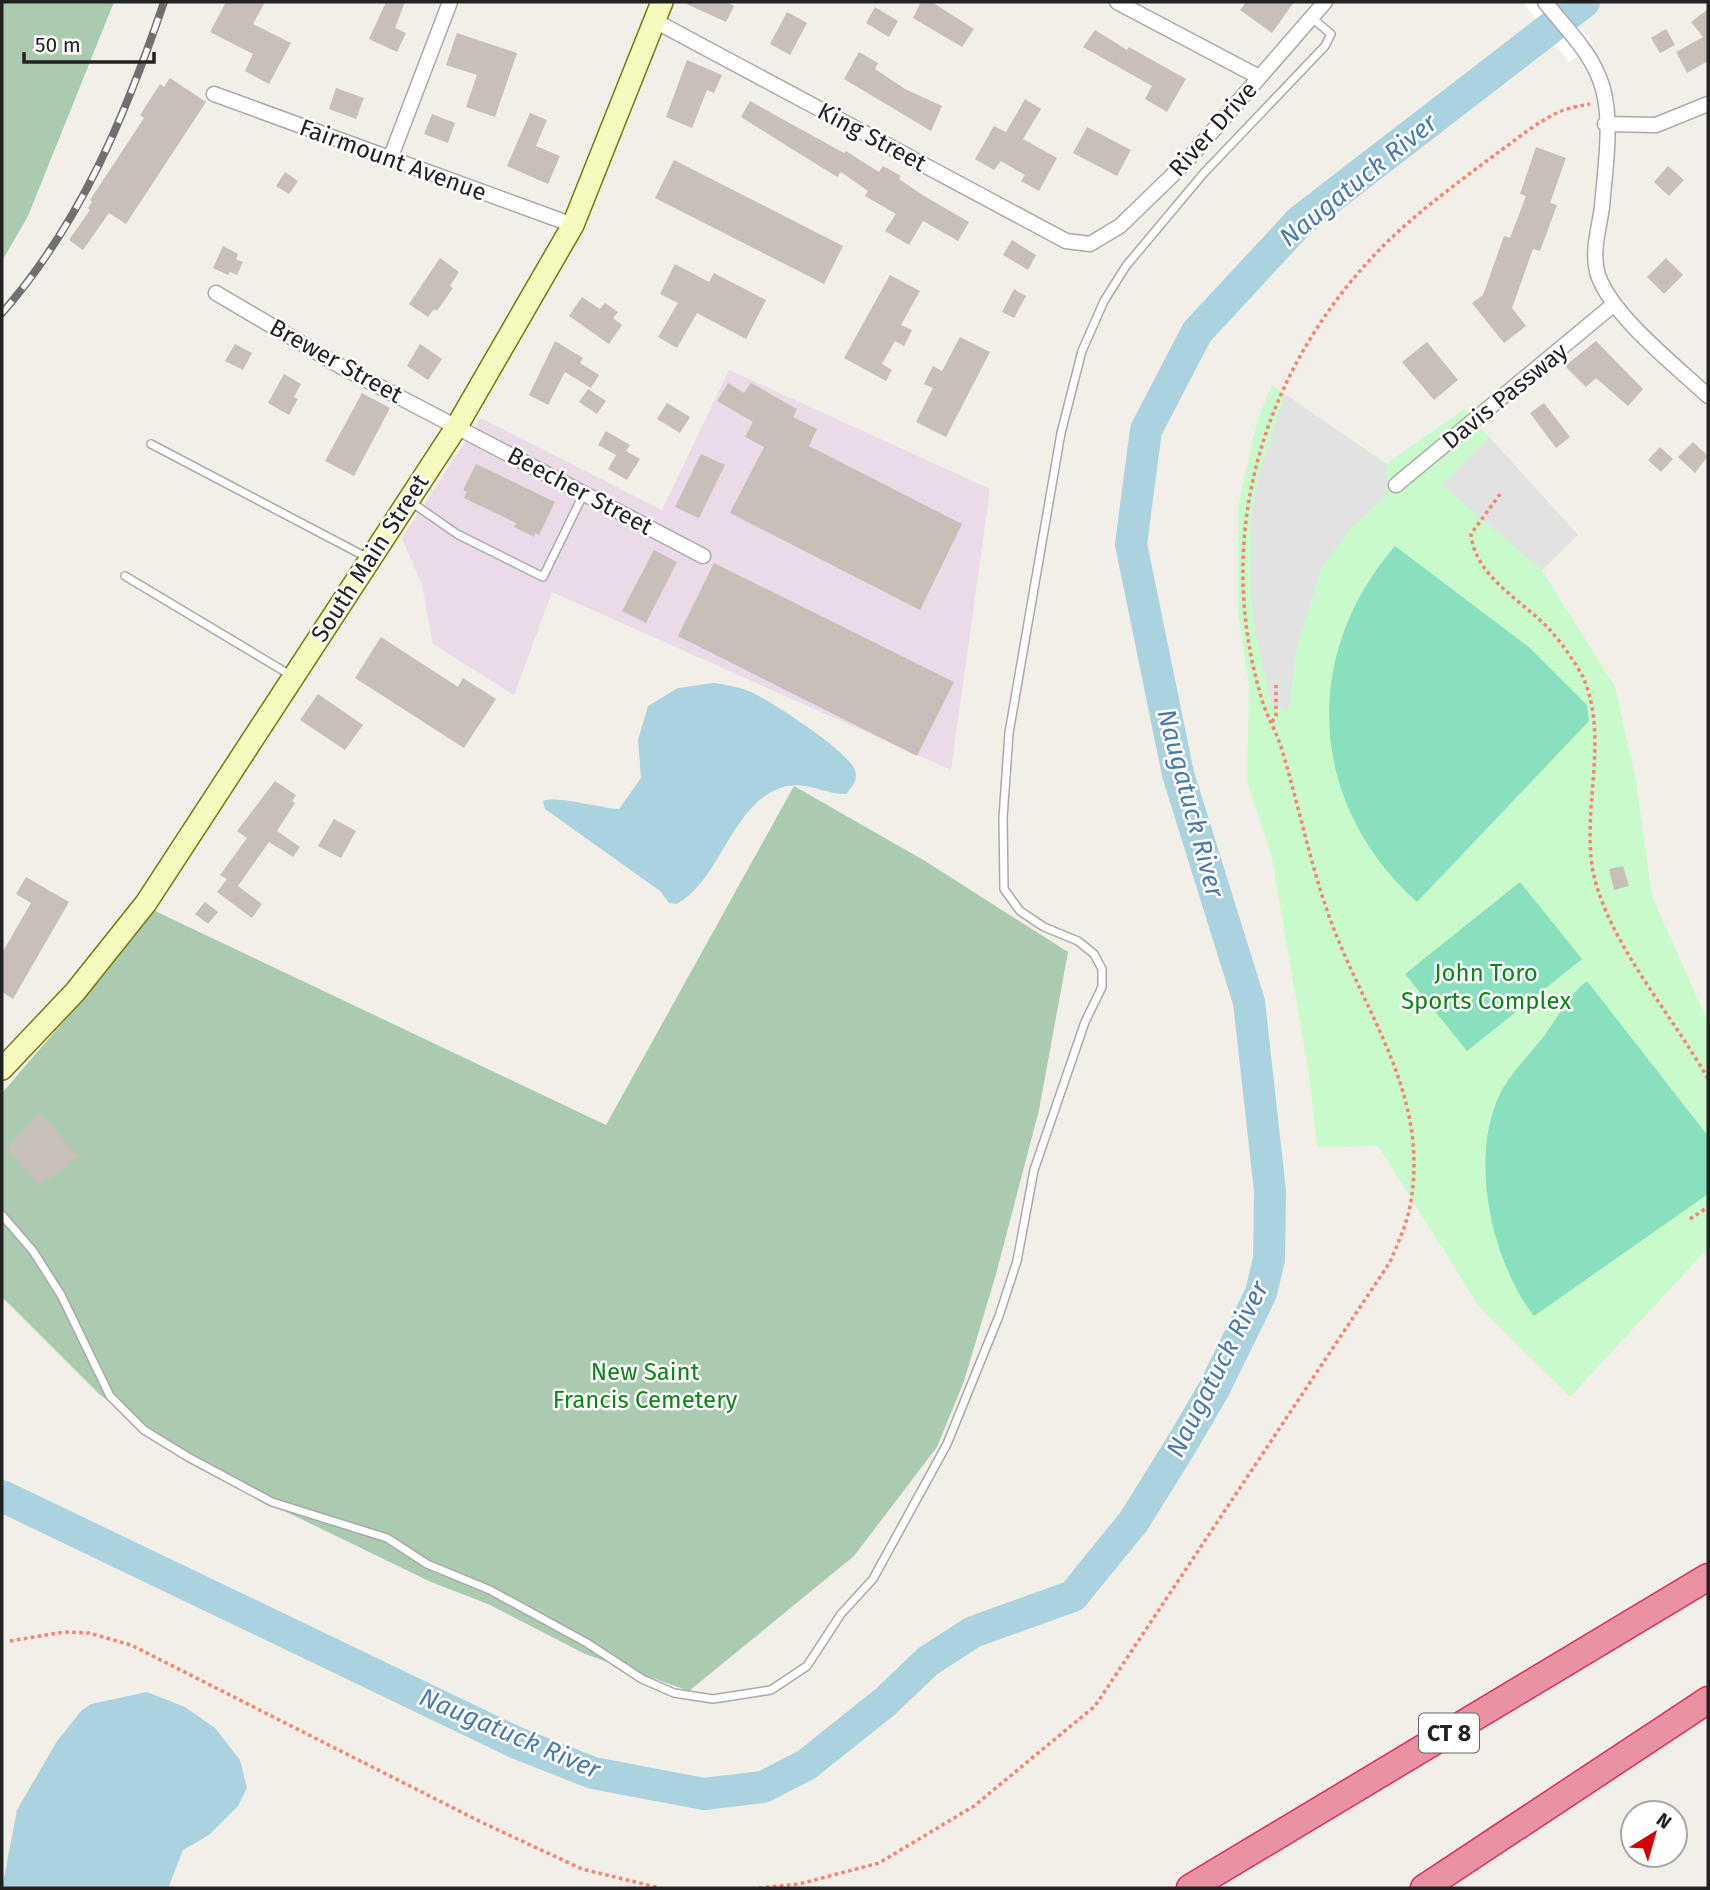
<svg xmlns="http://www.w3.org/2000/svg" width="1710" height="1890" font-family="'Fira Sans',sans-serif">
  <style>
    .industrial { fill: #ebdbe8 }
    .cemetery { fill: #aacbaf }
    .park { fill: #c8facc }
    .pitch { fill: #88e0be }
    .parking { fill: #e2e2e2 }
    .water { fill: #aad3df }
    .pier { fill: #fff }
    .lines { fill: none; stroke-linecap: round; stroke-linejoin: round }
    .river { stroke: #aad3df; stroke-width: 32 }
    .building { fill: #c7bfb8 }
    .service-casing { stroke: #a9a9a9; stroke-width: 10 }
    .minor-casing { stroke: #a9a9a9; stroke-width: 17 }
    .secondary-casing { stroke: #707d05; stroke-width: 24 }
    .motorway-casing { stroke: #dc2a67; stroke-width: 29 }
    .path { stroke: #fa8072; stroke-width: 3.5; stroke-dasharray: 3.5 3.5; stroke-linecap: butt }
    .service { stroke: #fff; stroke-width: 7 }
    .minor { stroke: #fff; stroke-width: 14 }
    .secondary { stroke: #f7fabf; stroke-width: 21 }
    .motorway { stroke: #e892a2; stroke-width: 26 }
    .rail-casing { stroke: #707070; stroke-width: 8 }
    .rail { stroke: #fff; stroke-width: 5; stroke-dasharray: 16; stroke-linecap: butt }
    .labels { text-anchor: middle; stroke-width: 5; stroke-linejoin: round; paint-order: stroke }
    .shield { fill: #fff; stroke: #646464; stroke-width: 2 }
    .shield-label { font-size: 23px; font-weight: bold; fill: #222 }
    .street-label { font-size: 24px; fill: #222; stroke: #fff }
    .park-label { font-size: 24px; fill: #0c8416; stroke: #fff }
    .water-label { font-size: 26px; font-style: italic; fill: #4a7aab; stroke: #fff }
  </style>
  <rect width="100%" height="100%" fill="#f2efe9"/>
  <path class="industrial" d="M729 370 990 489 951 770 552 592 514 695 433 644 422 585 402 538 481 418 662 510Z"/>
  <path class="cemetery" d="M2 2H114L28 216 2 261Z
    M794 786 925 861 1068 952 1039 1110 996 1274 964 1381 937 1447 854 1556 689 1691 585 1654 488 1604 431 1582 270 1504 184 1457 99 1394 2 1297V1093L83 999 153 910 606 1125Z"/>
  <path class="park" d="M1272 385 1386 464 1464 409 1578 535 1542 570 1615 687 1636 781 1652 896 1708 1022V1248L1570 1397 1480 1308 1378 1146 1317 1147 1309 1074 1271 853 1247 781 1249 687 1238 611V506L1257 421Z"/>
  <path class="pitch" d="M1395 546 1530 648 1587 705 1589 721 1417 902C1308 804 1300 656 1395 546Z
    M1520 882 1582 959 1467 1051 1405 974Z
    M1587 981 1708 1136V1194L1534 1316C1492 1262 1469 1161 1499 1096 1509 1075 1529 1055 1544 1036 1557 1018 1570 994 1587 981Z"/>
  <path class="parking" d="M1285 394 1386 464 1388 494 1350 529 1321 569 1297 646 1288 711 1271 704 1255 630 1250 581 1252 514 1259 473Z
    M1489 437 1578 535 1542 570 1442 485Z"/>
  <path class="water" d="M714 683C727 685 740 687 751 692 771 701 848 751 855 770 858 780 852 787 846 794 825 794 808 782 787 786 733 798 722 879 677 904L669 903 660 891 545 809 543 801C556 795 599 808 619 809L641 778 638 740 648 706 678 688Z
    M147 1692 185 1707 215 1728 240 1760 247 1788 238 1806 209 1835 183 1850 168 1888H2L17 1810 57 1741 82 1710 91 1704Z"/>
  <path class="pier" d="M1523 2H1561L1593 43 1569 62Z"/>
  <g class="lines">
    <path class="river" d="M2 1496 517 1743 593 1773 704 1794 763 1787 806 1765 885 1702 928 1661 973 1632 1073 1596 1134 1521 1183 1442 1214 1389 1261 1293 1269 1259 1270 1191 1249 1002 1178 774 1131 544 1146 430 1197 332 1300 221 1584 2"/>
  </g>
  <path class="building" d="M226 2H265L253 24 291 43 269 84 245 71 253 54 210 32Z
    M386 2H405L395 28 406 33 397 52 369 39Z
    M682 2H726L734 6 726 22Z
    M921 2H932L974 29 962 47 913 18Z
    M1246 2H1294L1272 33 1240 10Z
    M875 7 898 21 889 37 866 23Z
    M1708 9V61L1687 73 1676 52 1703 37 1691 22Z
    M787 12 807 23 790 55 770 44Z
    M1666 29 1675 45 1660 53 1651 38Z
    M1095 30 1127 50 1129 47 1186 79 1167 112 1145 99 1152 86 1083 47Z
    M457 33 517 53 495 117 466 107 477 75 446 65Z
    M859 52 878 63 875 69 905 89 942 106 931 131 844 79Z
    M687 60 722 75 714 93 707 90 692 128 666 117Z
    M170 78 206 102 126 224 109 213 83 250 69 240 90 210 88 208 92 202 90 200 144 118 140 115 160 84 164 87Z
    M336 88 364 98 356 119 329 109Z
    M1025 99 1041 109 1023 139 1057 158 1039 191 1021 181 1025 175 1001 161 994 170 975 159 994 126 1006 132Z
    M750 101 844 153 846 151 879 172 883 166 901 176 899 179 924 196 969 222 958 241 923 221 909 245 885 231 896 214 865 196 868 191 841 172 837 177 741 117Z
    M530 113 547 120 536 146 560 156 548 184 507 166Z
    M432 114 455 123 448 143 424 134Z
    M1087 127 1131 150 1117 176 1073 153Z
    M1536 147 1566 158 1550 203 1557 205 1540 251 1533 249 1512 308 1526 326 1504 343 1472 303 1483 295 1504 236 1510 238 1526 196 1520 194Z
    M674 160 843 246 824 284 655 198Z
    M1668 166 1684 180 1669 196 1654 182Z
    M285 172 298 181 289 194 276 186Z
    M1012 240 1036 255 1028 270 1003 255Z
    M223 246 238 254 236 259 243 262 237 275 230 272 228 275 213 268Z
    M440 258 459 272 450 286 453 288 437 311 434 309 428 317 409 304Z
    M1666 258 1683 275 1664 294 1647 277Z
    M675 264 709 282 714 273 766 300 746 339 697 313 677 348 658 337 678 303 660 294Z
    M890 275 920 291 901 325 912 330 904 346 895 341 882 364 892 370 886 381 844 358Z
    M1014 289 1026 296 1014 318 1002 312Z
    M582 297 600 309 605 303 618 312 613 318 622 325 609 344 569 316Z
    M960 337 990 352 946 437 916 422 933 388 924 384 933 366 942 371Z
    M555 341 583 358 580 363 599 375 591 388 565 372 548 405 529 395Z
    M1596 341 1643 389 1628 406 1596 378 1586 387 1565 366Z
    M1427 342 1458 380 1434 400 1402 362Z
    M235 344 252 353 243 370 225 361Z
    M420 344 442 359 428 380 407 366Z
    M284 374 301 384 294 397 298 399 289 415 268 403Z
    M728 383 744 393 751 383 797 409 793 417 817 429 809 446 962 524 920 610 730 513 764 447 745 437 753 422 717 401Z
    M588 389 606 401 597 414 579 402Z
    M362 393 390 408 354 476 325 461Z
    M667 403 690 417 680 433 657 419Z
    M1544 403 1570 437 1556 448 1530 413Z
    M606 431 630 445 626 451 640 459 627 480 608 469 616 455 598 445Z
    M1693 442 1708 456 1695 473 1678 457Z
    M1660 447 1673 459 1661 472 1648 460Z
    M701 454 725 465 699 518 675 507Z
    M476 464 555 502 539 535 535 533 534 537 514 527 516 523 464 498 467 492 463 490Z
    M654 550 677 562 646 623 622 611Z
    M714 563 954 682 917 756 678 636Z
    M381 637 458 687 463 678 496 699 464 748 355 678Z
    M318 694 363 725 345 750 300 720Z
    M275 781 296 795 292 801 295 803 277 831 300 847 293 857 269 842 238 886 262 904 252 918 217 892 227 879 220 875 247 838 237 831Z
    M334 819 356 831 341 858 318 846Z
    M1623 866 1629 886 1614 890 1609 869Z
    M26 877 69 902 13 999 2 992V953L31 903 16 894Z
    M205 902 218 912 208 924 195 914Z
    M40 1113 79 1157 39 1186 7 1148Z"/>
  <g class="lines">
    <defs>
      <path id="service" d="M151 444 368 558
        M411 502 457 534 543 577 584 493
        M125 576 292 676
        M2 1215 33 1251 61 1295 110 1396 144 1430 188 1457 272 1502 387 1538 427 1564 490 1590 587 1643 642 1679 674 1693 713 1699 771 1690 807 1666 841 1614 873 1579 947 1444 999 1316 1017 1261 1034 1170 1085 1022 1102 987V969L1094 954 1078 941 1044 927 1020 911 1004 889 1003 818 1009 733 1061 433 1082 351 1104 301 1126 266 1203 174 1325 46 1331 34 1312 18"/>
      <path id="minor" d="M1117 2 1259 77
        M1545 2C1562 24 1587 48 1598 75 1615 112 1605 167 1602 207 1599 229 1591 253 1598 275 1612 316 1676 366 1708 396
        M657 22 1066 241 1090 244 1120 226 1184 164 1325 2
        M214 94 573 225
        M1605 124 1656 125 1708 104
        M390 159 450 2
        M216 293 340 366 703 556
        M1396 485 1613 305"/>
      <path id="secondary" d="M2 1069 75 992 146 903 457 426 573 225 662 2"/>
      <path id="motorway" d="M1190 1888 1708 1577
        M1424 1888 1708 1700"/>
    </defs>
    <use href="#service" class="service-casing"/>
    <use href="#minor" class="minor-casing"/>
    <use href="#secondary" class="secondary-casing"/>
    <use href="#motorway" class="motorway-casing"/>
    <path class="path" d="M1500 494 1471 534C1475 577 1522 600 1549 629 1561 642 1575 662 1583 677 1609 737 1583 803 1592 866 1604 938 1672 1014 1708 1079
      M1272 722 1276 716V685
      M1690 1219 1708 1207
      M10 1641 64 1632 89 1633 131 1645 481 1822 582 1869 660 1888
      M759 1888 799 1884 879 1863 974 1806 1095 1706 1390 1262C1397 1245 1405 1228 1409 1211 1431 1106 1375 1030 1337 937 1312 875 1301 813 1282 750 1277 733 1267 717 1262 700 1212 535 1263 369 1381 248 1416 213 1457 183 1496 154 1516 140 1535 123 1557 113 1567 108 1579 106 1590 104"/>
    <use href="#service" class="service"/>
    <use href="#minor" class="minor"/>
    <use href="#secondary" class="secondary"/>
    <use href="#motorway" class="motorway"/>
    <defs>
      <path id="rail" d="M2 313C81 223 126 114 164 2"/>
    </defs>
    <use href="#rail" class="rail-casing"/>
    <use href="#rail" class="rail"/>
  </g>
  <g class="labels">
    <rect class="shield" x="1419" y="1713.5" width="60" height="39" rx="5"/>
    <g class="shield-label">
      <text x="1449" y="1741">CT 8</text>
    </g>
    <g class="street-label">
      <text transform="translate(1213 129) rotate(-48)" y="8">River Drive</text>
      <text transform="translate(872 137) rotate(28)" y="8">King Street</text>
      <text transform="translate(393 160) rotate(20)" y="8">Fairmount Avenue</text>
      <text transform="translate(336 361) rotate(29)" y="8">Brewer Street</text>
      <text transform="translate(1505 396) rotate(-39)" y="8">Davis Passway</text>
      <text transform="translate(580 491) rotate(28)" y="8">Beecher Street</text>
      <text transform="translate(370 558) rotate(-57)" y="8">South Main Street</text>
    </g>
    <g class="park-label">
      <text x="1486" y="981">John Toro<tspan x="1486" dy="28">Sports Complex</tspan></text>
      <text x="645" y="1380">New Saint<tspan x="645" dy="28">Francis Cemetery</tspan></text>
    </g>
    <g class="water-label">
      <text transform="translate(1358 180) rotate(-39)" y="9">Naugatuck River</text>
      <text transform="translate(1191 803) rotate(75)" y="9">Naugatuck River</text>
      <text transform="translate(1217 1369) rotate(-63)" y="9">Naugatuck River</text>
      <text transform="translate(510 1733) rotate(23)" y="9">Naugatuck River</text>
    </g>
  </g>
  <rect width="1710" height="1890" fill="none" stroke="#222222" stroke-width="7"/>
  <g transform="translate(1654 1834) rotate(37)"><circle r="33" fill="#ffffff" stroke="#a7a7a7" stroke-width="2"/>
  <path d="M0-5L12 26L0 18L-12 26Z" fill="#d40000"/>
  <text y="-10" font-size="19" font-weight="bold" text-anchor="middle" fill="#222222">N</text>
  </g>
  <path d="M24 52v10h130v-10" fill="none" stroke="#222222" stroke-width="3.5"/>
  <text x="35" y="52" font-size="21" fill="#222222" stroke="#ffffff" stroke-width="5" paint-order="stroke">50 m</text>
</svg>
